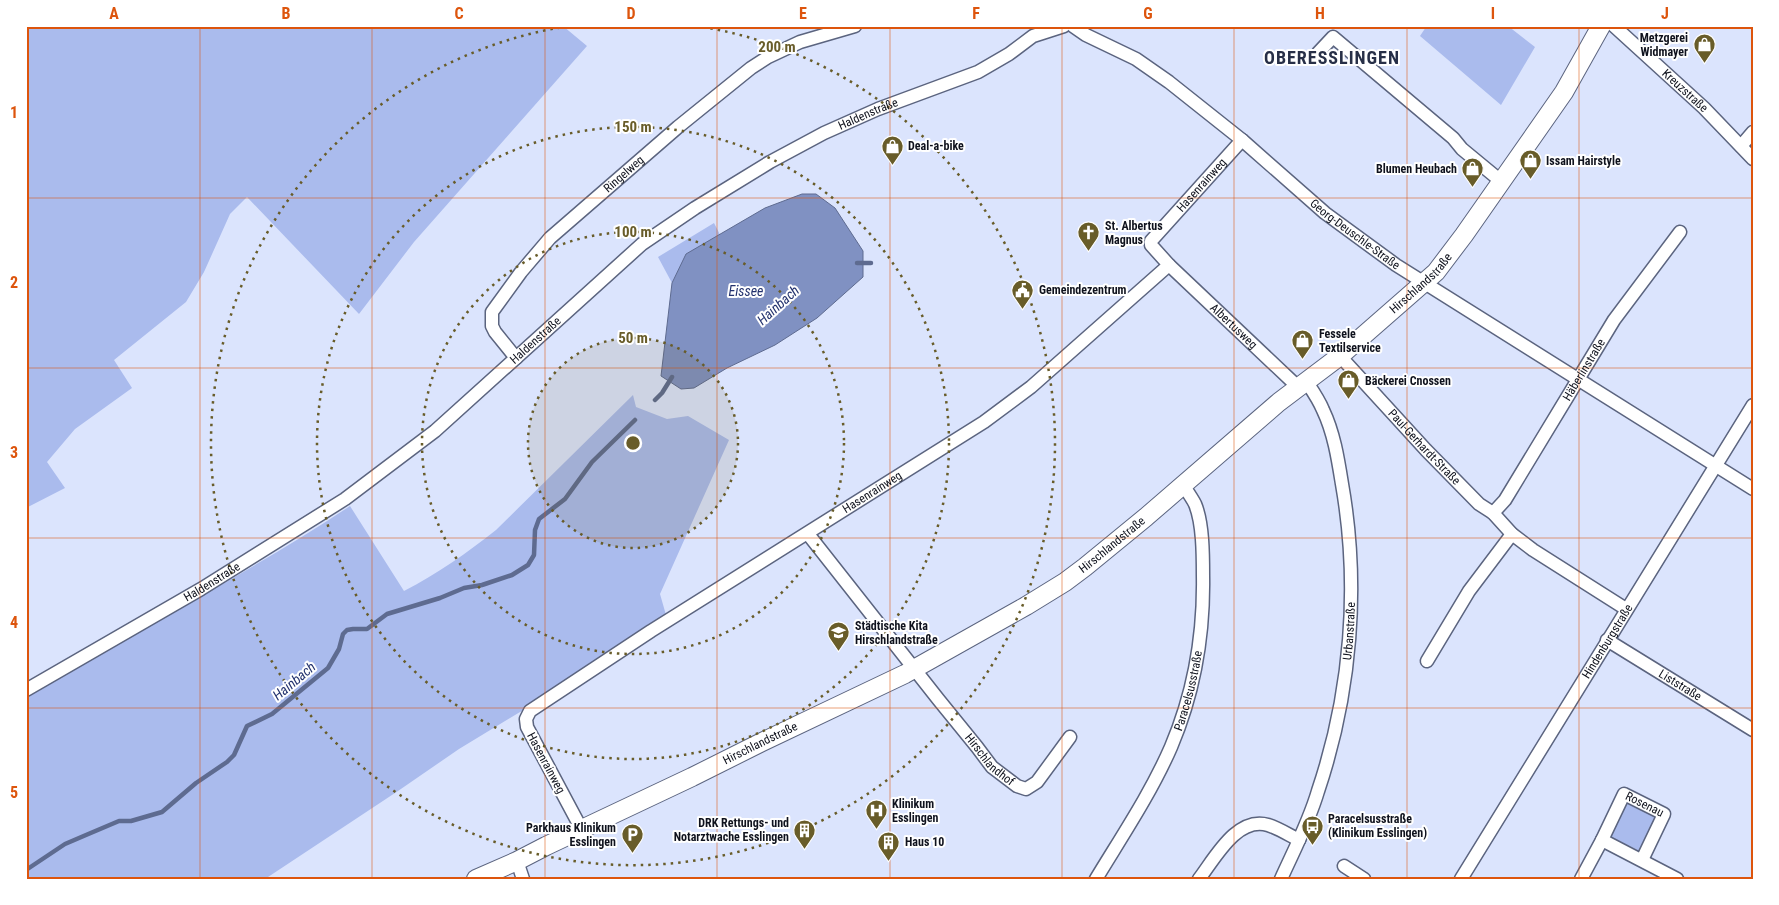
<svg xmlns="http://www.w3.org/2000/svg" width="1779" height="905" font-family="'Roboto Condensed',sans-serif">
  <style>
    .green { fill: #aabbed }
    .water { fill: #8091c2; stroke: #5e6b90 }
    .lines { fill: none; stroke-linecap: round; stroke-linejoin: round }
    .stream { stroke: #5e6b90; stroke-width: 4.5 }
    .street-casing { stroke: #5b647f; stroke-width: 15 }
    .secondary-casing { stroke: #5b647f; stroke-width: 20 }
    .street { stroke: #fff; stroke-width: 12 }
    .secondary { stroke: #fff; stroke-width: 18 }
    .grid { fill: none; stroke: #dd550d; stroke-width: 1; stroke-opacity: 0.55 }
    .ring { fill: none; stroke: #685c29; stroke-width: 2.5; stroke-dasharray: 2.5 5 }
    .labels { text-anchor: middle; stroke-width: 4; stroke-linejoin: round; paint-order: stroke }
    .poi-label { font-size: 12px; font-weight: bold; fill: #0f121d; stroke: #fff; text-anchor: start }
    .street-label { font-size: 12px; fill: #0f121d; stroke: #fff }
    .water-label { font-size: 14px; font-style: italic; fill: #23326e; stroke: #fff }
    .district-label { font-size: 18px; font-weight: bold; letter-spacing: 1px; fill: #272f47; stroke: #fff }
    .centre { fill: #685c29; stroke: #fff; stroke-width: 2.5 }
    .ring-label { font-size: 15px; text-anchor: middle; font-weight: bold; fill: #685c29; stroke: #fff; stroke-width: 4; stroke-linejoin: round; paint-order: stroke }
    .neatline { fill: none; stroke: #dd550d; stroke-width: 2 }
    .grid-label { font-size: 16px; text-anchor: middle; font-weight: bold; fill: #dd550d }
  </style>
  <rect width="100%" height="100%" fill="#dbe4fd"/>
  <path class="green" d="M26 26H563L587 46 414 242 359 314 247 197 230 214 204 272 186 302 114 360 132 388 75 429 47 462 65 488 26 508Z
    M1425 26H1508L1535 47 1501 105 1420 36 1426 27Z
    M714 223 748 289 693 322 658 257Z
    M633 395 636 407 667 419 688 416 729 440 660 594 666 615 597 659 530 706 459 749 398 791 265 879H26V698C61 677 95 655 131 636 205 594 279 553 350 506L404 591C437 574 467 553 496 530Z
    M1628 800 1659 816 1641 852 1610 837Z"/>
  <path class="water" d="M802 194H816L835 208 863 251V277L817 318 775 345 727 368 694 388 681 389 661 376 672 283 686 254 765 208Z"/>
  <g class="lines">
    <path class="stream" d="M857 263H871
      M655 400 662 393 672 377
      M26 870 65 844 86 835 119 821H131L162 812 196 783 227 762 234 755 247 726 272 714 328 668 339 649 343 634 347 630 353 629H367L387 614 440 598 464 588 482 585 512 575 528 565 534 555 535 530 539 519 565 499 592 462 635 420"/>
    <defs>
      <g id="street">
        <path id="s1" d="M1073 26 1086 35 1136 59 1169 82 1242 140 1325 213 1396 265 1753 489"/>
        <path id="s2" d="M1614 26 1704 108 1753 159"/>
        <path d="M1318 53 1333 37 1453 138 1462 149 1502 182"/>
        <path d="M1741 146 1753 132"/>
        <path id="s3" d="M1169 265 1298 387"/>
        <path id="s4" d="M1340 356 1426 450 1479 504 1493 513 1512 534 1533 550 1626 609"/>
        <path id="s5" d="M516 358 495 332 492 326V312L521 272 550 238 678 127 751 68 768 57 800 42 855 26"/>
        <path id="s6" d="M1493 513 1505 500 1614 320 1680 232"/>
        <path id="s7" d="M808 534 938 699 977 747 992 767 1017 786 1026 789 1037 782 1070 737"/>
        <path id="s8" d="M1607 640 1753 730"/>
        <path d="M1427 661 1469 591 1512 534"/>
        <path id="s9" d="M26 690 201 589 345 499 435 431 642 244 695 208 770 162 824 133 878 109 978 72 1009 54 1033 36 1064 26"/>
        <path id="s10" d="M582 830 527 727 526 719 530 711 651 631 984 422 1031 387 1169 265 1151 245V241L1242 140"/>
        <path id="s11" d="M1602 840 1624 794 1664 814 1642 860"/>
        <path d="M517 861 523 879"/>
        <path d="M1344 866 1364 879"/>
        <path id="s12" d="M1096 879C1122 836 1151 793 1171 747 1194 693 1204 634 1203 576 1203 555 1203 523 1195 504 1192 498 1187 491 1183 485"/>
        <path d="M1199 879C1215 858 1237 816 1268 825 1278 828 1289 835 1299 840"/>
        <path id="s13" d="M1281 879C1294 850 1309 822 1318 791 1351 693 1360 586 1342 484 1338 459 1334 433 1323 410 1319 400 1312 390 1306 381"/>
        <path id="s14" d="M1461 879 1753 405"/>
        <path d="M1581 879 1602 840 1677 879"/>
      </g>
      <g id="secondary">
        <path id="s15" d="M476 879 517 861 546 846 692 777 762 742 905 674 1026 606 1065 582 1085 567 1146 517 1279 402 1340 356 1436 272 1464 235 1564 92 1601 26"/>
      </g>
    </defs>
    <use href="#street" class="street-casing"/>
    <use href="#secondary" class="secondary-casing"/>
    <use href="#street" class="street"/>
    <use href="#secondary" class="secondary"/>
  </g>
  <path class="grid" d="M200 26V879M372 26V879M545 26V879M717 26V879M890 26V879M1062 26V879M1234 26V879M1407 26V879M1579 26V879M26 198H1753M26 368H1753M26 538H1753M26 708H1753"/>
  <circle cx="633" cy="443" r="105" fill="#685c29" fill-opacity=".12"/>
  <g class="ring">
    <circle cx="633" cy="443" r="105"/>
    <circle cx="633" cy="443" r="211"/>
    <circle cx="633" cy="443" r="316"/>
    <path d="M703 27A422 422 0 1 1 563 27"/>
  </g>
  <defs>
    <symbol id="shop-pin" viewBox="-11 -11 22 30"><path d="M0 17L-7.5 6A9.5 9.5 0 1 1 7.5 6Z" fill="#685c29" stroke="#fff"/><path d="M-5-2.5h2.3a2.7 3.5 0 0 1 5.4 0H5L5.5 6h-11ZM-1.5-2.5h3a1.5 2.3 0 0 0-3 0Z" fill="#fff"/></symbol>
    <symbol id="church-pin" viewBox="-11 -11 22 30"><path d="M0 17L-7.5 6A9.5 9.5 0 1 1 7.5 6Z" fill="#685c29" stroke="#fff"/><path d="M-1.2-6h2.4v3.5h3.3v2.4h-3.3V6h-2.4V-.1h-3.3v-2.4h3.3Z" fill="#fff"/></symbol>
    <symbol id="civic-pin" viewBox="-11 -11 22 30"><path d="M0 17L-7.5 6A9.5 9.5 0 1 1 7.5 6Z" fill="#685c29" stroke="#fff"/><path d="M-.6-6.5H3V-4.5H.6V-3L4-1V1h2V6H-6V1h2V-1L-.6-3ZM-1.2 2.5V6h2.4V2.5Z" fill="#fff"/></symbol>
    <symbol id="school-pin" viewBox="-11 -11 22 30"><path d="M0 17L-7.5 6A9.5 9.5 0 1 1 7.5 6Z" fill="#685c29" stroke="#fff"/><path d="M0-5L7-2L0 1L-7-2ZM-4 1L0 2.5L4 1V4Q0 6-4 4Z" fill="#fff"/></symbol>
    <symbol id="hospital-pin" viewBox="-11 -11 22 30"><path d="M0 17L-7.5 6A9.5 9.5 0 1 1 7.5 6Z" fill="#685c29" stroke="#fff"/><path d="M-5-5h3v3.5h4V-5h3V5h-3V1.5h-4V5h-3Z" fill="#fff"/></symbol>
    <symbol id="bus-pin" viewBox="-11 -11 22 30"><path d="M0 17L-7.5 6A9.5 9.5 0 1 1 7.5 6Z" fill="#685c29" stroke="#fff"/><path d="M-5-6H5V4H4V6H2V4H-2V6H-4V4H-5ZM-3.5-4V0h7V-4ZM-3.5 1.2v1.5H-2V1.2ZM2 1.2v1.5H3.5V1.2Z" fill="#fff"/></symbol>
    <symbol id="building-pin" viewBox="-11 -11 22 30"><path d="M0 17L-7.5 6A9.5 9.5 0 1 1 7.5 6Z" fill="#685c29" stroke="#fff"/><path d="M-4-6H4V6H1V3H-1V6H-4ZM-2.5-4.3h1.7v1.8h-1.7ZM.8-4.3h1.7v1.8H.8ZM-2.5-1h1.7V.8h-1.7ZM.8-1h1.7V.8H.8Z" fill="#fff"/></symbol>
    <symbol id="parking-pin" viewBox="-11 -11 22 30"><path d="M0 17L-7.5 6A9.5 9.5 0 1 1 7.5 6Z" fill="#685c29" stroke="#fff"/><path d="M-3.5-5.5H1a3.5 3.5 0 0 1 0 7H-1V5.5H-3.5ZM-1-3.4V-.6H.8a1.4 1.4 0 0 0 0-2.8Z" fill="#fff"/></symbol>
  </defs>
  <g fill-rule="evenodd">
    <use href="#shop-pin" x="1692" y="32" width="25" height="34"/>
    <use href="#shop-pin" x="880" y="134" width="25" height="34"/>
    <use href="#shop-pin" x="1518" y="148" width="25" height="34"/>
    <use href="#shop-pin" x="1460" y="156" width="25" height="34"/>
    <use href="#church-pin" x="1076" y="220" width="25" height="34"/>
    <use href="#civic-pin" x="1010" y="278" width="25" height="34"/>
    <use href="#shop-pin" x="1290" y="328" width="25" height="34"/>
    <use href="#shop-pin" x="1336" y="368" width="25" height="34"/>
    <use href="#school-pin" x="826" y="620" width="25" height="34"/>
    <use href="#hospital-pin" x="864" y="798" width="25" height="34"/>
    <use href="#bus-pin" x="1300" y="814" width="25" height="34"/>
    <use href="#building-pin" x="792" y="818" width="25" height="34"/>
    <use href="#parking-pin" x="620" y="822" width="25" height="34"/>
    <use href="#building-pin" x="876" y="830" width="25" height="34"/>
  </g>
  <g class="labels">
    <g class="poi-label">
      <text x="1688" y="42" text-anchor="end">Metzgerei<tspan x="1688" dy="14">Widmayer</tspan></text>
      <text x="908" y="150">Deal-a-bike</text>
      <text x="1546" y="165">Issam Hairstyle</text>
      <text x="1457" y="173" text-anchor="end">Blumen Heubach</text>
      <text x="1105" y="230">St. Albertus<tspan x="1105" dy="14">Magnus</tspan></text>
      <text x="1039" y="294">Gemeindezentrum</text>
      <text x="1319" y="338">Fessele<tspan x="1319" dy="14">Textilservice</tspan></text>
      <text x="1365" y="385">Bäckerei Cnossen</text>
      <text x="855" y="630">Städtische Kita<tspan x="855" dy="14">Hirschlandstraße</tspan></text>
      <text x="892" y="808">Klinikum<tspan x="892" dy="14">Esslingen</tspan></text>
      <text x="1328" y="823">Paracelsusstraße<tspan x="1328" dy="14">(Klinikum Esslingen)</tspan></text>
      <text x="789" y="827" text-anchor="end">DRK Rettungs- und<tspan x="789" dy="14">Notarztwache Esslingen</tspan></text>
      <text x="616" y="832" text-anchor="end">Parkhaus Klinikum<tspan x="616" dy="14">Esslingen</tspan></text>
      <text x="905" y="846">Haus 10</text>
    </g>
    <g class="street-label">
      <text dy="4" stroke="none"><textPath href="#s2" startOffset="96">Kreuzstraße</textPath></text>
      <text dy="4" stroke="none"><textPath href="#s9" startOffset="1025">Haldenstraße</textPath></text>
      <text dy="4" stroke="none"><textPath href="#s5" startOffset="246">Ringelweg</textPath></text>
      <text dy="4" stroke="none"><textPath href="#s10" startOffset="1021">Hasenrainweg</textPath></text>
      <text dy="4" stroke="none"><textPath href="#s1" startOffset="352">Georg-Deuschle-Straße</textPath></text>
      <text dy="4" stroke="none"><textPath href="#s15" startOffset="1125">Hirschlandstraße</textPath></text>
      <text dy="4" stroke="none"><textPath href="#s3" startOffset="89">Albertusweg</textPath></text>
      <text dy="4" stroke="none"><textPath href="#s9" startOffset="620">Haldenstraße</textPath></text>
      <text dy="4" stroke="none"><textPath href="#s6" startOffset="170">Häberlinstraße</textPath></text>
      <text dy="4" stroke="none"><textPath href="#s4" startOffset="124">Paul-Gerhardt-Straße</textPath></text>
      <text dy="4" stroke="none"><textPath href="#s10" startOffset="540">Hasenrainweg</textPath></text>
      <text dy="4" stroke="none"><textPath href="#s15" startOffset="720">Hirschlandstraße</textPath></text>
      <text dy="4" stroke="none"><textPath href="#s9" startOffset="215">Haldenstraße</textPath></text>
      <text dy="4" stroke="none"><textPath href="#s13" startOffset="259">Urbanstraße</textPath></text>
      <text dy="4" stroke="none"><textPath href="#s14" startOffset="279">Hindenburgstraße</textPath></text>
      <text dy="4" stroke="none"><textPath href="#s8" startOffset="86">Liststraße</textPath></text>
      <text dy="4" stroke="none"><textPath href="#s12" startOffset="211">Paracelsusstraße</textPath></text>
      <text dy="4" stroke="none"><textPath href="#s15" startOffset="315">Hirschlandstraße</textPath></text>
      <text dy="4" stroke="none"><textPath href="#s7" startOffset="290">Hirschlandhof</textPath></text>
      <text transform="translate(546 763) rotate(62)" y="4">Hasenrainweg</text>
      <text dy="4" stroke="none"><textPath href="#s11" startOffset="74">Rosenau</textPath></text>
    </g>
    <g class="water-label">
      <text x="746" y="296">Eissee</text>
      <text transform="translate(778 305) rotate(-42)" y="5">Hainbach</text>
      <text transform="translate(294 681) rotate(-40)" y="5">Hainbach</text>
    </g>
    <g class="district-label">
      <text x="1332" y="64">OBERESSLINGEN</text>
    </g>
  </g>
  <circle cx="633" cy="443" r="8" class="centre"/>
  <g class="ring-label">
    <text x="777" y="52">200 m</text>
    <text x="633" y="132">150 m</text>
    <text x="633" y="237">100 m</text>
    <text x="633" y="343">50 m</text>
  </g>
  <rect width="1779" height="905" fill="none" stroke="#ffffff" stroke-width="55"/>
  <rect x="28" y="28" width="1724" height="850" class="neatline"/>
  <g class="grid-label">
    <text x="114" y="19">A</text>
    <text x="286" y="19">B</text>
    <text x="459" y="19">C</text>
    <text x="631" y="19">D</text>
    <text x="803" y="19">E</text>
    <text x="976" y="19">F</text>
    <text x="1148" y="19">G</text>
    <text x="1320" y="19">H</text>
    <text x="1493" y="19">I</text>
    <text x="1665" y="19">J</text>
    <text x="14" y="118">1</text>
    <text x="14" y="288">2</text>
    <text x="14" y="458">3</text>
    <text x="14" y="628">4</text>
    <text x="14" y="798">5</text>
  </g>
</svg>
